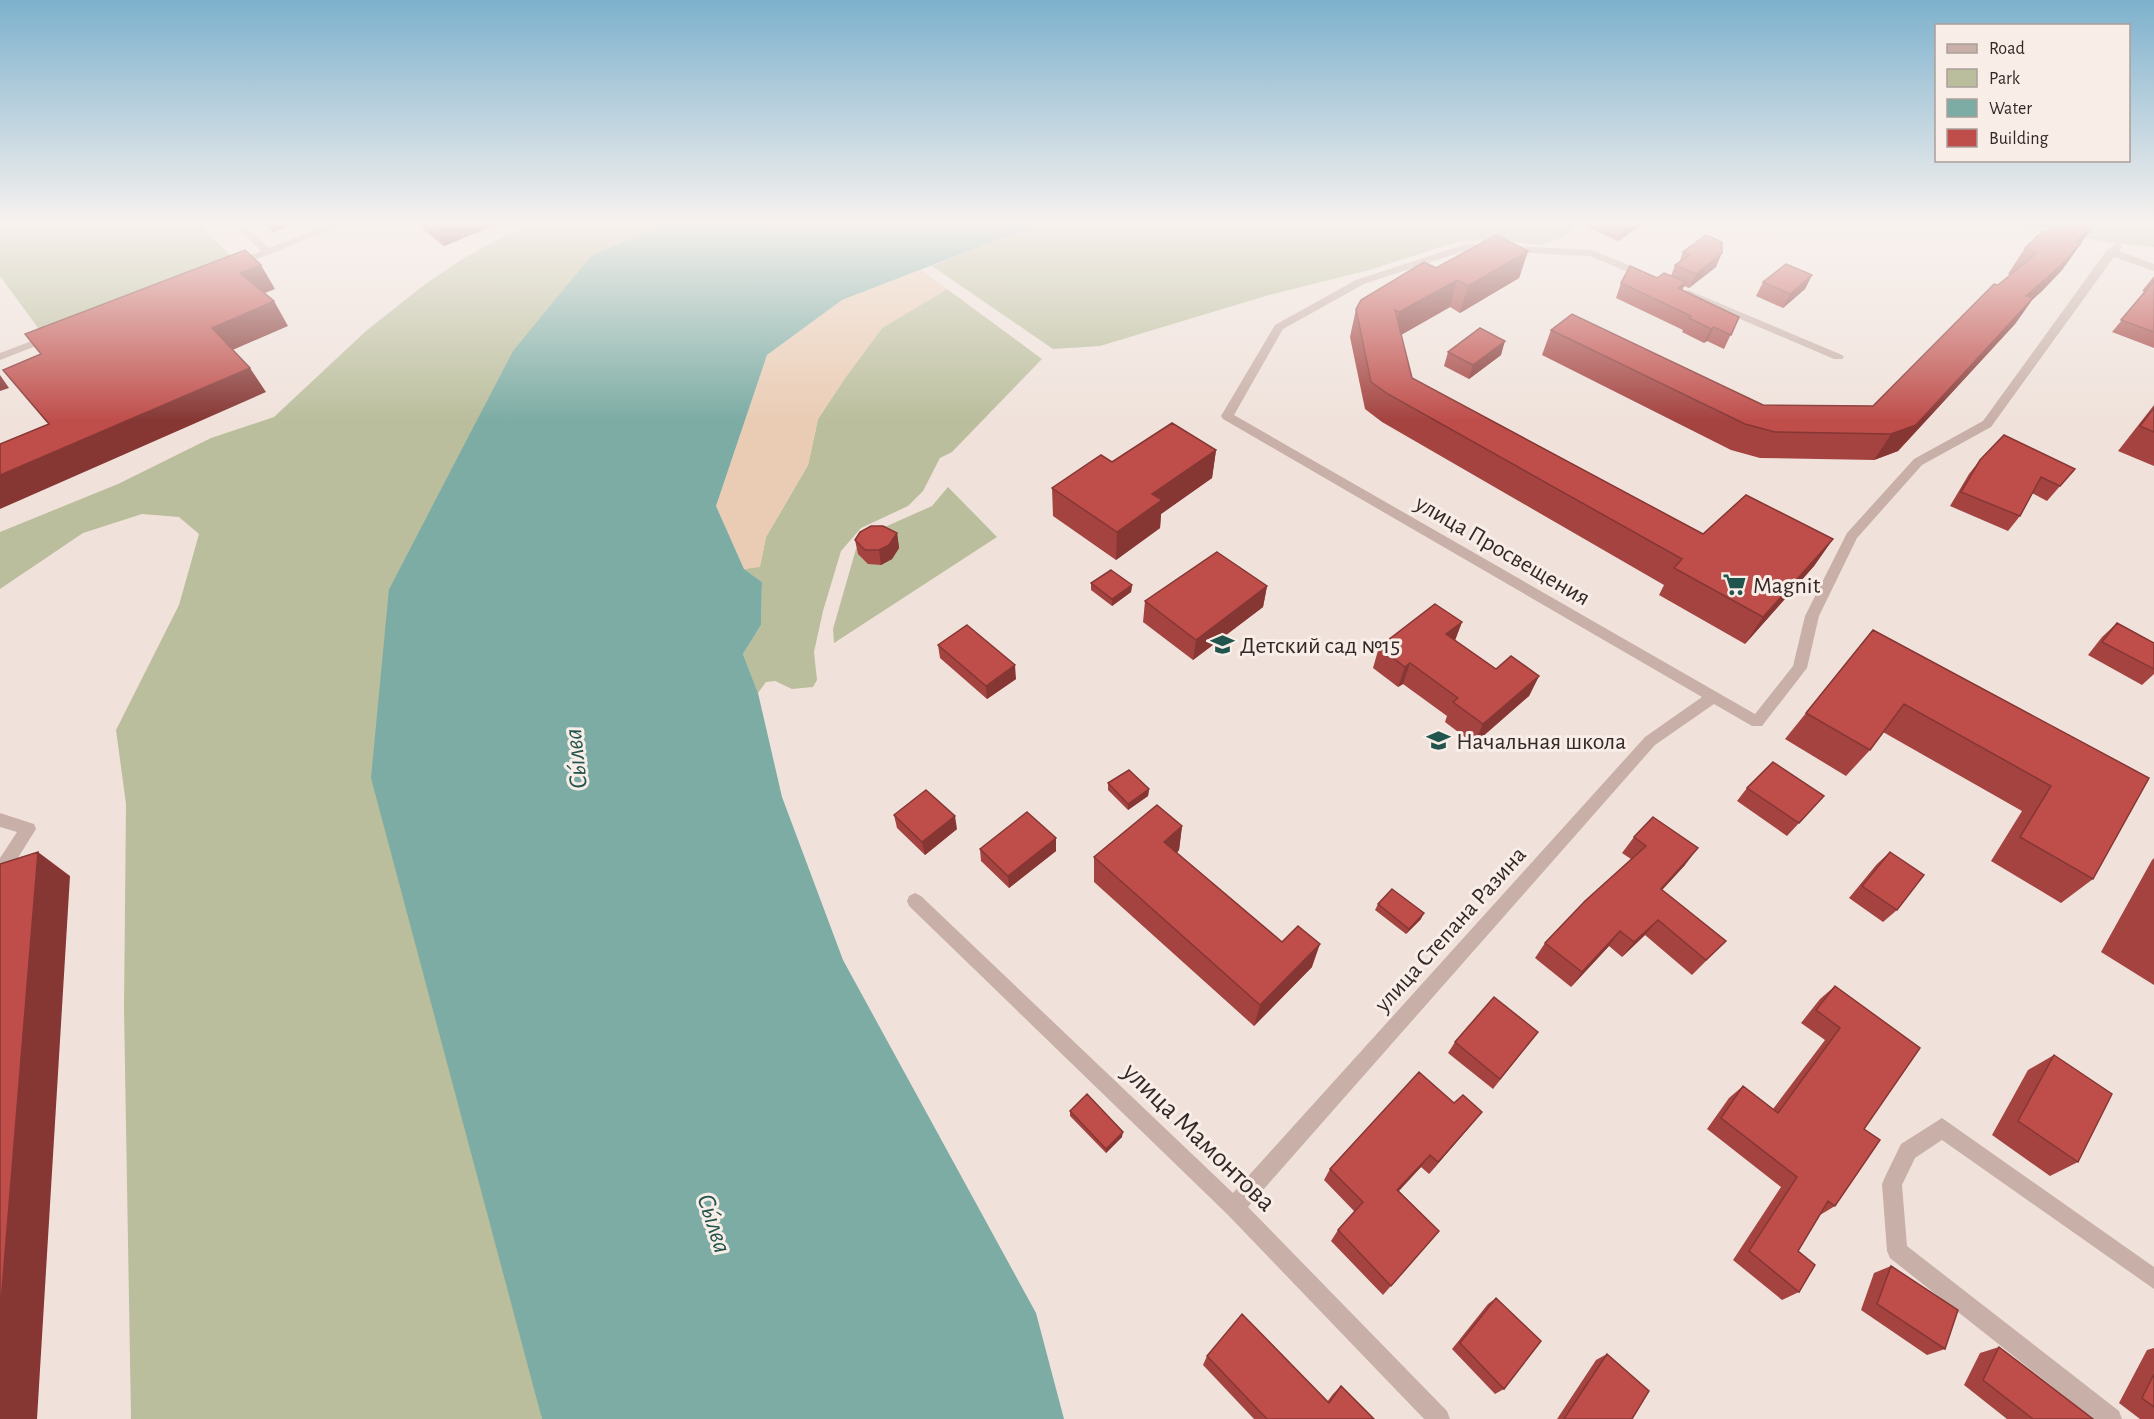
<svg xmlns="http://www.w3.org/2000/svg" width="2154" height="1419" font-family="'Alegreya Sans',sans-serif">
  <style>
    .green { fill: #babe9c }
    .sand { fill: #eaccb4 }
    .water { fill: #7caca4 }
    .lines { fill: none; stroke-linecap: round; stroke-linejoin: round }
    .minor { fill: #c8b0a8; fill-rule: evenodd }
    .wall { fill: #a44340 }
    .shaded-wall { fill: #863734 }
    .building { fill: #bf4e4b; stroke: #863734; stroke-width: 1.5 }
    .labels { text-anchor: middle; stroke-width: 6; stroke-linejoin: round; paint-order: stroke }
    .street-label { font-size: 24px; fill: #352928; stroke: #f8ede7 }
    .poi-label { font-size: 24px; fill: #352928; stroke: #f8ede7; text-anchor: start }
    .water-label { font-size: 26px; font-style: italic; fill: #20544c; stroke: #f8ede7 }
    .near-street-label { font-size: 28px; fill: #352928; stroke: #f8ede7 }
  </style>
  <rect width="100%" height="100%" fill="#f0e2db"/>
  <path class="green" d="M0 223H197L231 256 41 332 0 276Z
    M537 223H667L591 256 514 351 389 589 542 1419H131L124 1008 126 804 116 730 179 605 199 534 179 517 142 514 83 533 0 589V532L118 484 211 438 274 417 366 331 424 285 464 258 505 235Z
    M1059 223H1581L1571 229 1565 236 1542 245 1499 241H1459L1373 269 1269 295 1100 346 1053 349 932 266 1008 236Z
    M1973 223H2154V247L2105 242 2058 231Z
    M947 289 1042 359 952 452 940 458 923 491 908 506 861 528 841 551 823 611 814 652 817 680 813 687 792 689 775 681 766 682 758 693 743 654 761 625 762 582 744 569 760 566 766 537 808 465 818 419 845 378 882 328Z
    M948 487 997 537 834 643 833 629 856 549 869 534 932 506Z"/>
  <path class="sand" d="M921 270 947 289 882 328 845 378 818 419 808 465 766 537 760 567 744 569 716 506 767 355 842 300Z"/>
  <path class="water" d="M667 223H1059L1008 236 842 300 767 355 716 506 744 569 762 582 761 625 743 654 758 693 782 797 843 960 1036 1313 1064 1419H542L371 778 389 589 513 351 591 256Z"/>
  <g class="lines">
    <path class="minor" d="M232 223H243L269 248 334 223H348L234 268 230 267V263L261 251Z
      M2117 243 2122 246 2119 251 2154 264V271L2114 257 1991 427 1922 465 1857 538 1819 616 1807 668 1762 726H1752L1714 704 1655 745 1248 1207 1447 1411 1450 1419H1424L1227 1214 909 906 907 901 909 896 915 893 921 896 1233 1193 1645 737 1702 697 1223 419 1221 416 1275 325 1356 280 1466 244 1592 250 1650 274V278H1642L1590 256 1467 250 1364 284 1283 329 1234 415 1755 714 1793 666 1805 616 1847 533 1914 459 1983 421 2107 250Z
      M1688 290 1842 355 1844 357 1842 359H1834L1684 295 1683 293Z
      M50 334 56 337 54 339 0 360V353Z
      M0 813 34 824 36 829 6 877 0 879V858L17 832 0 827Z
      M1942 1118 2154 1267V1289L1942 1140 1915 1158 1902 1185 1907 1246 2119 1411 2122 1419H2093L1890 1258 1887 1251 1882 1184 1885 1177 1901 1144Z"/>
  </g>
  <path class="wall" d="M264 223H297L273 232Z
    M420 223H500L444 246 423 229Z
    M1590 223H1641L1640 226 1618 241 1588 227Z
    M2094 225 2062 270 2042 291 2032 300 2015 324 1898 451 1874 460 1760 458 1731 450 1542 355 1551 330 1763 405 1873 406 1998 285 2011 275 2008 274 2025 248 2047 232Z
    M1528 251 1519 278 1460 313 1450 307 1401 335 1412 378 1703 534 1833 539 1814 566 1745 644 1659 595 1664 585 1382 422 1365 409 1350 337 1356 309 1436 268Z
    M1683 252 1716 267 1689 288 1684 286 1682 290 1739 317 1724 349 1707 341 1704 343 1682 332 1683 330 1616 298 1621 283 1671 276 1675 265 1679 263Z
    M1812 275 1805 289 1783 308 1756 296 1763 282Z
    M2154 276V348L2112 332 2145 292 2142 291Z
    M1448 352 1501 355 1469 379 1444 366Z
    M2154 405V466L2118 451Z
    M1216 450 1212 478 1161 514 1160 528 1116 560 1053 516 1052 488 1112 462Z
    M1980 460 2075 469 2047 501 2032 493 2020 516 2008 531 1950 506 1969 474Z
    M897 533 899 548 892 559 881 565 868 564 858 554 855 540Z
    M1091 583 1132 585 1131 592 1112 606 1091 590Z
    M1267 586 1263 607 1193 660 1143 622 1145 601Z
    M1462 622 1455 640 1496 669 1539 676 1529 696 1474 744 1445 722 1447 716 1403 684 1398 687 1373 668 1379 647Z
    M2117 623 2154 643V674L2142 685 2088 655 2102 637Z
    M1873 630 2149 778 2093 879 2061 903 1991 861 2022 811 1883 732 1870 750 1846 776 1785 739Z
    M938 645 1016 679 987 699 940 658Z
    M1108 783 1149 789 1148 796 1128 810 1108 790Z
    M1747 788 1824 796 1787 836 1737 801Z
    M894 815 957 829 925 855 897 828Z
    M1182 826 1179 850 1177 853 1312 967 1254 1026 1094 882V857Z
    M1634 837 1685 865 1662 890 1726 941 1692 975 1645 935 1622 957 1609 946 1571 987 1535 958 1545 943 1631 859 1622 853Z
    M980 849 1056 851 1009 888 981 861Z
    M1890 852 1897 910 1883 922 1849 898 1877 864Z
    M2154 858V985L2101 952 2152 860Z
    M1378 904 1421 919 1406 934 1375 910Z
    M1835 986 1864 1129 1835 1206 1820 1215 1798 1251 1799 1292 1782 1300 1733 1260 1781 1187 1707 1129 1729 1098 1743 1086 1773 1109 1825 1040 1801 1023 1820 999Z
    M1538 1032 1493 1089 1448 1053 1455 1042Z
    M2054 1055 2078 1162 2050 1176 1992 1135 2028 1070Z
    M1070 1111 1122 1137 1106 1153 1070 1116Z
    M1472 1124 1429 1174 1421 1167 1399 1191 1439 1231 1383 1295 1331 1241 1338 1230 1355 1212 1324 1180 1330 1169Z
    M1891 1266 1945 1349 1927 1355 1861 1310 1874 1273Z
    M1496 1298 1504 1389 1495 1394 1452 1349 1488 1304Z
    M1999 1347 2093 1419H2007L1964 1385 1980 1353Z
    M2154 1348V1419H2140L2119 1403 2147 1350Z
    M1607 1354 1632 1419H1557L1596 1360Z
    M1207 1356 1327 1402 1333 1394 1341 1386 1374 1419H1254L1203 1365Z"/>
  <path class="shaded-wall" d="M268 223H297L273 232Z
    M440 223H500L444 246 435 225Z
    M1629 223H1641L1640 226 1618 241 1623 227Z
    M2094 225 2062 270 2042 291 2032 300 2015 324 1898 451 1874 460 1891 434 2026 296 2075 242Z
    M1528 251 1519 278 1460 313 1468 286Z
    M1722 253 1716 267 1689 288 1696 274Z
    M261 265 275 289 255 297 240 273Z
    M1812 275 1805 289 1783 308 1790 294Z
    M1457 280 1450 307 1392 340 1399 312Z
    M1686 282 1679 296 1678 288Z
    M274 301 288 326 228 352 212 328Z
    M1714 327 1707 341 1704 343 1711 329Z
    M1505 341 1501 355 1469 379 1473 365Z
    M250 368 266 392 0 509V475Z
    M0 375 9 388 0 391Z
    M1216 450 1212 478 1161 514 1160 528 1116 560 1117 532 1152 494Z
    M897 533 899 548 892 559 881 565 879 550Z
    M1833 539 1814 566 1745 644 1763 617Z
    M1132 585 1131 592 1112 606V599Z
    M1267 586 1263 607 1193 660 1196 640Z
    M1462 622 1454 643 1446 634Z
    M1410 663 1403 684 1398 687 1405 667Z
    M1015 665 1016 679 987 699 986 686Z
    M1539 676 1529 696 1474 744 1483 724Z
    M1149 789 1148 796 1128 810V804Z
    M955 816 957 829 925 855 922 842Z
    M1182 826 1179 850 1162 866 1164 842Z
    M1056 838V851L1009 888 1008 876Z
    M1698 848 1685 865 1649 904 1661 889Z
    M38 852 70 876 37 1419H0V1315Z
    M1424 913 1421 919 1406 934 1409 929Z
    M1658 920 1645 935 1622 957 1634 942Z
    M1620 931 1609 946 1571 987 1582 972Z
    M1320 944 1312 967 1254 1026 1260 1005Z
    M1482 1112 1472 1124 1429 1174 1438 1162Z
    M1123 1132 1122 1137 1106 1153V1149Z
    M1430 1155 1421 1167 1389 1201 1397 1190Z"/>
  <path class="building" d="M1614 223H1629L1623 227Z
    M2057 223H2087L2094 225 2075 242 2080 244 2061 265 2026 296 2033 298 1916 425 1891 434 1775 432 1745 424 1551 330 1572 314 1763 405 1873 406 1994 284 1998 285 2037 253 2025 248 2043 231 2047 232Z
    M1496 235 1528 251 1468 286 1457 280 1399 312 1395 310 1412 378 1703 534 1746 495 1833 539 1763 617 1674 568 1682 559 1388 394 1371 382 1356 309 1361 300 1424 262 1436 268Z
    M1706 235 1722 242V253L1696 274 1675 265 1690 255 1683 252Z
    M245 250 261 265 240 273 274 301 212 328 250 368 0 475V444L49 424 3 370 41 354 25 334Z
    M1786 264 1812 275 1790 294 1763 282Z
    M1630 266 1657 278 1664 273 1686 282 1678 288 1739 317 1731 335 1714 327 1711 329 1689 318 1691 316 1621 283Z
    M2154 281V332L2121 320Z
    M1480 328 1505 341 1473 365 1448 352Z
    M2154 408V432L2140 426Z
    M1172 423 1216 450 1152 494 1162 500 1117 532 1052 488 1101 455 1112 462Z
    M2004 435 2075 469 2060 486 2041 477 2020 516 1961 492 1980 460Z
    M871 526H883L897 533 889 545 879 550H865L855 540 860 532Z
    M1217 552 1267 586 1196 640 1145 601Z
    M1111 570 1132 585 1112 599 1091 583Z
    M1435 604 1462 622 1446 634 1496 669 1511 656 1539 676 1483 724 1453 702 1458 698 1410 663 1405 667 1379 647Z
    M2117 623 2154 643V669L2102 642Z
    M967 625 1015 665 986 686 938 645Z
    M1873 630 2149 778 2093 879 2020 837 2051 786 1904 704 1870 750 1806 713Z
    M1773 762 1824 796 1799 823 1747 788Z
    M1129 770 1149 789 1128 804 1108 783Z
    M926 790 955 816 922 842 894 815Z
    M1157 805 1182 826 1164 842 1282 942 1298 926 1320 944 1260 1005 1094 857Z
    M1027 812 1056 838 1008 876 980 849Z
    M1653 817 1698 848 1661 889 1726 941 1706 960 1658 920 1634 942 1620 931 1582 972 1545 943 1585 901 1646 846 1634 837Z
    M38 852 0 1315V864Z
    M1890 852 1924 875 1897 910 1862 886Z
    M1392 889 1424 913 1409 929 1378 904Z
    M1835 986 1920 1048 1864 1129 1880 1140 1835 1206 1828 1201 1798 1251 1815 1265 1799 1292 1749 1251 1797 1177 1721 1118 1743 1086 1778 1113 1840 1028 1816 1010Z
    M1494 997 1538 1032 1500 1079 1455 1042Z
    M2054 1055 2112 1094 2078 1162 2018 1121Z
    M1419 1072 1454 1103 1463 1095 1482 1112 1438 1162 1430 1155 1397 1190 1439 1231 1391 1286 1338 1230 1363 1202 1330 1169Z
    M1087 1094 1123 1132 1106 1149 1070 1111Z
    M1891 1266 1958 1310 1945 1349 1877 1304Z
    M1496 1298 1541 1341 1504 1389 1460 1343Z
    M1242 1314 1329 1403 1341 1386 1374 1419H1267L1207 1356Z
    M1999 1347 2093 1419H2033L1983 1380Z
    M1607 1354 1649 1391 1632 1419H1564Z
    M2154 1374V1407L2142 1398Z"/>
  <linearGradient id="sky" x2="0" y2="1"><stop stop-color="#7db1cd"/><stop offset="0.53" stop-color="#f8f2ef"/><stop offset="1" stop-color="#f8f2ef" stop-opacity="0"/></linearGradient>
  <rect width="2154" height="421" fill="url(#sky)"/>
  <defs>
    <symbol id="supermarket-bare" viewBox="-9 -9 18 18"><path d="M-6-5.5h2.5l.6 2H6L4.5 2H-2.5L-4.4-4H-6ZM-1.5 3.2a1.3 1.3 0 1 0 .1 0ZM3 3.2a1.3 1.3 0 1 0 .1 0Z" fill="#20544c" stroke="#f8ede7" stroke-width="2.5" paint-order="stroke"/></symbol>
    <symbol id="school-bare" viewBox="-9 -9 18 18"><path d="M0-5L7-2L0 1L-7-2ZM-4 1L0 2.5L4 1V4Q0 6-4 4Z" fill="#20544c" stroke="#f8ede7" stroke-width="2.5" paint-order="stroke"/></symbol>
  </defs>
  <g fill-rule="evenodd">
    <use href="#supermarket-bare" x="1718" y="568" width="33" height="33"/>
    <use href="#school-bare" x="1206" y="628" width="33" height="33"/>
    <use href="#school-bare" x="1422" y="724" width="33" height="33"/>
  </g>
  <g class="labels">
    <g class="street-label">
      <text transform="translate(1503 550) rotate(30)" y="8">улица Просвещения</text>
      <text transform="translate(1450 929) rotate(-48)" y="8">улица Степана Разина</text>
    </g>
    <g class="poi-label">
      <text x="1753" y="593">Magnit</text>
      <text x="1240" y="653">Детский сад №15</text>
      <text x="1456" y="749">Начальная школа</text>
    </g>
    <g class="water-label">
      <text transform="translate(575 759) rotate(-96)" y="9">Сы́лва</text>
      <text transform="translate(715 1223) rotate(72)" y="9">Сы́лва</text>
    </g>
    <g class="near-street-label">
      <text transform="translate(1200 1136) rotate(44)" y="10">улица Мамонтова</text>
    </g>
  </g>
  <rect x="1935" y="24" width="195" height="138" fill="#f8ede7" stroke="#aa9f9b" stroke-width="1.5"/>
  <rect x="1947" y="44" width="30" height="9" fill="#c8b0a8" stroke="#aa9f9b" stroke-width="1.5"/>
  <text x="1989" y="54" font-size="18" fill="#352928">Road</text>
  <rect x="1947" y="69" width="30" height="18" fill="#babe9c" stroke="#aa9f9b" stroke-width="1.5"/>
  <text x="1989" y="84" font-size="18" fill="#352928">Park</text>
  <rect x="1947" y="99" width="30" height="18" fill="#7caca4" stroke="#aa9f9b" stroke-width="1.5"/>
  <text x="1989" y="114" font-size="18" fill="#352928">Water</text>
  <rect x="1947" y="129" width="30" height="18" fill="#bf4e4b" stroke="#aa9f9b" stroke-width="1.5"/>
  <text x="1989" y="144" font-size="18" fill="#352928">Building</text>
</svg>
